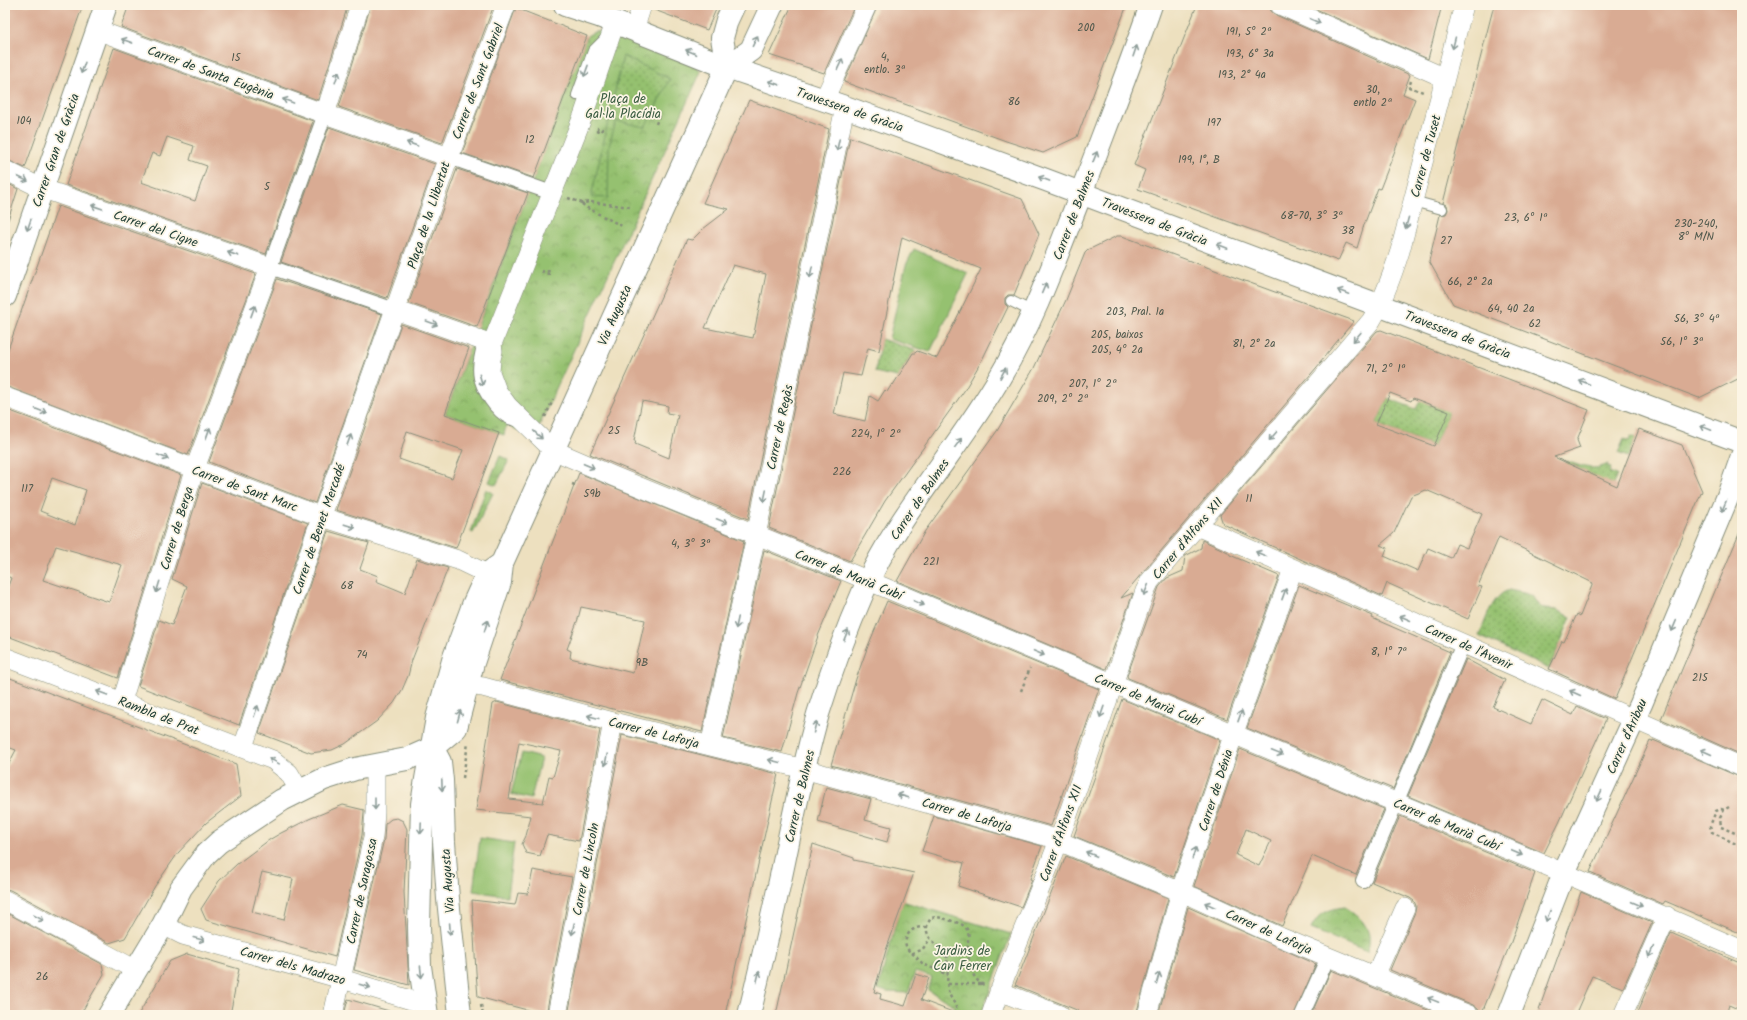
<svg xmlns="http://www.w3.org/2000/svg" width="1747" height="1020" font-family="Kalam,sans-serif">
  <style>
    .grass { fill: url(#grass-tufts); stroke: #5a7f52 }
    .park { fill: url(#park-crowns); stroke: #5a7f52 }
    .garden { fill: url(#garden-dots); stroke: #5a7f52 }
    .pitch { fill: #95c16f; stroke: #5a7f52 }
    .building { fill: #d9ab93; fill-rule: evenodd }
    .lines { fill: none; stroke-linecap: round; stroke-linejoin: round }
    .service-casing { stroke: #868e7a; stroke-width: 12 }
    .pedestrian-casing { stroke: #868e7a; stroke-width: 16 }
    .minor-casing { stroke: #868e7a; stroke-width: 20 }
    .tertiary-casing { stroke: #868e7a; stroke-width: 24 }
    .secondary-casing { stroke: #868e7a; stroke-width: 24 }
    .path { stroke: #868e7a; stroke-width: 2.5; stroke-dasharray: 3 3; stroke-linecap: butt }
    .service { stroke: #fff; stroke-width: 10 }
    .pedestrian { stroke: #fff; stroke-width: 14 }
    .minor { stroke: #fff; stroke-width: 19 }
    .tertiary { stroke: #fff; stroke-width: 22 }
    .secondary { stroke: #fff; stroke-width: 22 }
    .oneway { stroke: #8f9e9a }
    .labels { text-anchor: middle; stroke-width: 3.5; stroke-linejoin: round; paint-order: stroke }
    .number-label { font-size: 11px; fill: #4e584c }
    .street-label { font-size: 13px; fill: #1f3d34; stroke: #fcf5e5 }
    .park-label { font-size: 13px; fill: #3c5e43; stroke: #fcf5e5 }
  </style>
  <defs>
    <pattern id="grass-tufts" width="24" height="20" patternUnits="userSpaceOnUse"><rect width="24" height="20" fill="#95c16f"/><path d="M3 7l-1-3M5 7V3M7 7l1-3M15 17l-1-3M17 17v-4M19 17l1-3" fill="none" stroke="#799e5c"/></pattern>
    <pattern id="park-crowns" width="20" height="18" patternUnits="userSpaceOnUse"><rect width="20" height="18" fill="#95c16f"/><path d="M2 6a3 3 0 1 1 6 0M12 15a3 3 0 1 1 6 0" fill="none" stroke="#799e5c"/></pattern>
    <pattern id="garden-dots" width="8" height="8" patternUnits="userSpaceOnUse"><rect width="8" height="8" fill="#95c16f"/><path d="M2 2h.1M6 6h.1" fill="none" stroke="#799e5c" stroke-width="1.8" stroke-linecap="round"/></pattern>
  </defs>
  <rect width="100%" height="100%" fill="#fcf5e5"/>
  <filter id="ink" filterUnits="userSpaceOnUse"><feTurbulence type="fractalNoise" baseFrequency=".025" numOctaves="2"/><feDisplacementMap in="SourceGraphic" scale="8" xChannelSelector="R" yChannelSelector="G"/><feConvolveMatrix kernelMatrix="1 2 1 2 8 2 1 2 1" color-interpolation-filters="sRGB"/></filter>
  <filter id="wash" filterUnits="userSpaceOnUse"><feTurbulence type="fractalNoise" baseFrequency=".012" numOctaves="4" result="noise"/><feDisplacementMap in="SourceGraphic" scale="16" xChannelSelector="R" yChannelSelector="G"/><feGaussianBlur stdDeviation="0.9" result="paint"/><feColorMatrix in="noise" values="0 0 0 0 0 0 0 0 0 0 0 0 0 0 0 0 0 1.4 0 .05"/><feComposite in="paint" operator="in"/></filter>
  <g filter="url(#wash)">
    <rect width="100%" height="100%" fill="#ede0bf"/>
    <path class="grass" d="M500 456 509 460 496 485 489 482Z
      M486 489 493 493 473 533 471 532Z"/>
    <path class="park" d="M604 30 697 67 700 71V74L534 437 506 425 504 435 445 414 587 36 592 33Z
      M902 901 1011 934 981 1015H953L955 1006 928 990 932 977 915 972 908 993 887 992 878 989Z
      M1345 907C1362 917 1375 932 1367 952L1311 929C1319 913 1328 909 1345 907Z"/>
    <path class="garden" d="M623 56 670 79 645 127 616 121 609 146 608 198 591 197Z
      M881 339 917 351 915 353H913L900 374 901 378 875 372Z
      M1422 397 1428 404 1442 409 1444 405 1451 408 1434 446 1376 424 1387 398 1416 409Z
      M1631 436 1636 438 1628 457 1618 453 1624 439 1629 441Z
      M1566 461C1581 466 1593 472 1608 464L1607 467 1611 468 1609 472 1617 475 1612 487 1573 465 1572 466 1565 463Z
      M1509 590 1524 593 1532 596 1539 606 1545 609 1557 610 1571 617 1549 669 1479 636C1486 621 1491 596 1509 590Z"/>
    <path class="pitch" d="M914 249 968 274 930 352 889 339 906 265Z
      M522 753 541 758 531 799 511 794Z
      M480 838 514 843 507 896 473 891Z"/>
    <g id="blocks">
      <path class="building" d="M5 5H83L25 168 5 159Z
        M129 5H348L318 100 121 27Z
        M371 5H494L442 143 339 107Z
        M653 5H718L707 30 652 9Z
        M792 5H855L824 73 769 55Z
        M878 5H1127L1077 137 1043 153 1006 141 844 82Z
        M1197 5H1269L1271 11 1276 15 1410 75 1403 94 1415 99 1380 189 1378 188 1364 225 1357 248 1346 243 1338 261 1138 189 1145 170 1134 165Z
        M1307 5H1442L1428 59Z
        M1494 5H1742V377L1699 398 1453 304 1429 261 1440 215 1446 214 1448 210 1447 205 1443 203Z
        M516 8 587 36 534 178 462 153Z
        M114 48 313 121 266 254 66 185ZM167 137 194 146 190 160 207 166 195 201 141 182 152 153 160 156Z
        M749 100 829 129 748 519 590 454 687 239 692 240 703 229 729 209 703 203ZM733 265 766 274 753 338 705 328ZM642 401 668 406 667 413 678 415 669 458 635 444 636 441H634Z
        M329 127 435 164 387 298 281 262Z
        M850 137 1022 199 1039 234 1014 295H1008L1005 298V304L1008 307 982 360 964 391 885 501 850 561 769 528ZM902 237 981 269 937 358 917 351 915 353H913L893 385 892 384 887 392 885 390 878 401 870 396 865 421 834 414 843 373 861 376 868 348 879 351Z
        M457 169 528 193 477 327 409 303Z
        M5 182 18 189 8 220H5Z
        M58 206 256 274 188 455 5 386V358Z
        M1117 236H1122L1354 321 1319 363 1322 361 1121 598 1133 593 1106 669 897 581 925 531 997 431 1034 368 1066 300 1085 253 1088 250Z
        M277 279 382 314 315 503 209 462Z
        M401 324 469 348 445 414 499 433 456 548 336 510ZM407 431 463 450 452 478 399 459Z
        M1381 330 1589 410 1577 440 1580 448 1554 457 1617 486 1639 429 1682 445 1702 491 1615 699 1549 669 1562 641 1564 642 1577 614 1580 616 1593 583 1499 537 1478 586 1482 587 1468 619 1387 583 1382 596 1223 524 1220 515 1377 331ZM1390 393 1411 401 1413 398 1449 412 1434 446 1376 424ZM1426 490 1482 514 1467 548 1457 544 1451 558 1428 548 1418 571 1384 556 1387 548 1380 545 1394 533 1411 496Z
        M5 409 181 475 118 678 5 635V594L11 578 5 575ZM52 478 86 490 75 525 40 511ZM56 546 122 565 109 602 43 580Z
        M579 473 744 541 702 732 500 680ZM581 607 645 620 633 673 570 658 571 651 567 649 578 619Z
        M202 483 308 523 239 725 138 686 159 620 172 625 187 586 172 579Z
        M1742 527V755L1661 719Z
        M328 531 369 543 360 569 378 576 376 581 405 593 417 559 448 568 412 660 408 676 402 690 394 703 377 721 345 744 332 750 311 753 259 733Z
        M1202 540 1228 552 1230 555 1279 576 1227 719 1128 678 1127 676 1159 587 1167 578 1183 571 1185 556 1201 548Z
        M764 550 841 581 818 636 798 693 782 752 723 738Z
        M1299 585 1373 616 1372 618 1450 652 1393 789 1247 728Z
        M887 601 1099 689 1051 826 831 765 856 679 868 646Z
        M1466 659 1505 680 1493 707 1531 724 1542 700 1573 715 1577 706 1606 719 1559 823 1544 853 1408 796Z
        M5 676 236 764 241 796 206 823 178 853 155 886 125 938 109 943 10 890 5 889V771L16 750 5 746Z
        M1122 699 1220 740 1174 877 1074 836Z
        M497 702 600 730 579 841 547 835 540 856 526 853 522 844 526 836 531 816 476 810 493 704ZM519 742 561 751 553 777 549 776 543 803 509 799Z
        M622 735 778 774 725 1015H568Z
        M1653 740 1742 778V934L1665 901 1663 904 1590 872 1650 741 1652 742Z
        M1240 749 1384 809 1356 875 1312 856 1282 926 1194 886ZM1246 829 1271 841 1259 866 1236 855Z
        M826 787 871 799 865 820 891 827 887 842 818 822Z
        M343 805 364 810V813L362 835 335 957 206 920 201 909 219 881 237 864 269 840 281 833 309 819ZM262 872 293 879 284 920 252 912Z
        M934 816 1042 846 1030 879 1032 880 1021 907 958 886 964 863 922 851Z
        M1400 816 1535 873 1511 942 1481 1015 1478 1009 1473 1005 1390 970 1415 912 1416 906 1414 901 1410 898 1372 882Z
        M397 818 403 821 407 829 404 892 409 985 354 970 384 839 385 824 391 819Z
        M813 844 854 858V860L914 873 886 950 874 992 881 994 880 999 905 1006 916 974 929 978 921 1000 958 1014 957 1015H776Z
        M1066 856 1168 898 1136 1015H1089L1015 985Z
        M533 870 572 877 546 1015 478 997 476 972 472 900 515 905 518 893 528 894Z
        M1581 892 1652 923 1623 988 1592 976 1575 1015H1537Z
        M1188 907 1316 964 1294 1015H1158Z
        M5 912 102 964 104 974 80 1015H5Z
        M1671 933 1742 964V1011L1729 1005 1726 1015H1636Z
        M187 954 239 969 230 1015H138L170 961Z
        M1331 970 1440 1015H1311Z
        M348 999 389 1011V1015H344Z"/>
    </g>
  </g>
  <g filter="url(#ink)">
    <use href="#blocks" fill-opacity="0" stroke="#868e7a" stroke-width="1"/>
    <g class="lines">
      <defs>
        <path id="service" d="M577 95 593 51 606 38
          M1413 201 1442 209
          M1011 301 1033 312
          M481 350C479 359 477 368 479 378 484 395 500 422 520 421"/>
        <path id="pedestrian" d="M325 114 270 267 395 310
          M449 157 552 193
          M1363 881 1463 644
          M1302 1015 1328 957"/>
        <path id="minor" d="M1280 5 1445 78
          M615 23 583 116 492 344 493 351 491 359 490 372 497 391 508 406 553 450 613 476 850 573 1564 873 1742 950
          M97 30 325 114 449 157
          M634 30 642 5
          M824 100 867 5
          M325 114 360 5
          M5 170 41 188 270 267 194 471 122 701
          M395 310 492 344
          M5 397 322 517 458 560 487 574
          M1197 526 1742 767
          M5 657 273 760 289 773 299 790
          M453 690 468 685 483 687 613 722 804 769 1049 837 1193 897 1280 937 1469 1015
          M710 746 754 545 845 107
          M243 747 321 518 449 157 506 5
          M5 900 136 970
          M163 925 183 935 342 979 424 1004
          M1375 976 1405 908
          M999 991 1060 1015
          M333 1015 373 837 375 813V765
          M557 1015 613 722
          M991 1015C1011 956 1037 899 1059 840 1089 757 1116 674 1145 591L1150 581 1371 321C1384 299 1392 276 1400 251L1464 5
          M1147 1015 1183 884 1237 724 1293 569
          M1623 1015 1667 916"/>
        <path id="tertiary" d="M565 5 599 16 727 67 845 107 1046 180 1742 442
          M5 296 106 5
          M109 1015 163 925 181 888 206 854 219 842 282 800 324 779 355 769 407 759 432 748
          M1509 1015 1564 873 1641 704 1728 496 1742 456"/>
        <path id="secondary" d="M727 67 722 38 727 20 734 5
          M432 748 456 728 473 663 500 582 502 563 727 67 751 50 772 5
          M433 749 440 762 442 780 444 842 448 899 460 1015
          M427 1015 420 966 419 926 422 804 426 779 437 718 454 657 473 605 487 574 501 564
          M749 1015C760 970 770 926 780 881 792 825 802 769 818 714 831 672 846 631 864 590 898 513 958 450 1000 377 1034 320 1056 257 1080 196 1104 132 1129 69 1151 5"/>
      </defs>
      <use href="#service" class="service-casing"/>
      <use href="#pedestrian" class="pedestrian-casing"/>
      <use href="#minor" class="minor-casing"/>
      <use href="#tertiary" class="tertiary-casing"/>
      <use href="#secondary" class="secondary-casing"/>
      <path class="path" d="M1411 81 1409 87 1423 92
        M656 124 660 113
        M596 130 601 132 602 129 597 128
        M568 198 582 203 591 202 630 207
        M582 204 589 209 622 226
        M541 271 549 274 550 271 544 270
        M545 417 553 400
        M572 484 575 485
        M1021 691 1030 668
        M463 778 468 743
        M1729 807 1724 810 1721 809 1716 811 1710 826 1712 832 1742 847
        M1724 810 1720 818 1721 827 1742 836
        M926 927C923 927 919 927 916 928 905 932 901 947 912 953L922 950 930 939
        M912 953 923 964 948 975
        M946 957 968 950
        M948 984H981
        M481 1005 483 1015
        M957 1015C957 1002 950 1000 948 990 946 980 949 969 947 959 942 942 917 939 931 918 938 916 942 918 949 920 955 922 962 923 966 928 970 932 968 938 968 943 968 958 969 978 984 985"/>
      <use href="#service" class="service"/>
      <use href="#pedestrian" class="pedestrian"/>
      <use href="#minor" class="minor"/>
      <use href="#tertiary" class="tertiary"/>
      <use href="#secondary" class="secondary"/>
    </g>
    <defs><path id="oneway-shaft" d="M-6 0H5M1.5-3L5.5 0L1.5 3" fill="none" stroke-width="1.6" stroke-linecap="round" stroke-linejoin="round"/></defs>
    <g class="oneway">
      <use href="#oneway-shaft" transform="translate(1315 21) rotate(24)"/>
      <use href="#oneway-shaft" transform="translate(127 41) rotate(-160)"/>
      <use href="#oneway-shaft" transform="translate(755 41) rotate(-64)"/>
      <use href="#oneway-shaft" transform="translate(1454 43) rotate(104)"/>
      <use href="#oneway-shaft" transform="translate(1135 51) rotate(-71)"/>
      <use href="#oneway-shaft" transform="translate(691 52) rotate(-157)"/>
      <use href="#oneway-shaft" transform="translate(840 64) rotate(-65)"/>
      <use href="#oneway-shaft" transform="translate(83 68) rotate(109)"/>
      <use href="#oneway-shaft" transform="translate(586 71) rotate(110)"/>
      <use href="#oneway-shaft" transform="translate(337 77) rotate(-72)"/>
      <use href="#oneway-shaft" transform="translate(774 83) rotate(-161)"/>
      <use href="#oneway-shaft" transform="translate(288 101) rotate(-160)"/>
      <use href="#oneway-shaft" transform="translate(412 144) rotate(-161)"/>
      <use href="#oneway-shaft" transform="translate(838 145) rotate(102)"/>
      <use href="#oneway-shaft" transform="translate(1095 157) rotate(-68)"/>
      <use href="#oneway-shaft" transform="translate(23 179) rotate(25)"/>
      <use href="#oneway-shaft" transform="translate(1044 179) rotate(-160)"/>
      <use href="#oneway-shaft" transform="translate(97 207) rotate(-161)"/>
      <use href="#oneway-shaft" transform="translate(1407 223) rotate(105)"/>
      <use href="#oneway-shaft" transform="translate(29 225) rotate(109)"/>
      <use href="#oneway-shaft" transform="translate(1222 246) rotate(-159)"/>
      <use href="#oneway-shaft" transform="translate(233 254) rotate(-161)"/>
      <use href="#oneway-shaft" transform="translate(811 272) rotate(102)"/>
      <use href="#oneway-shaft" transform="translate(1044 288) rotate(-67)"/>
      <use href="#oneway-shaft" transform="translate(1343 292) rotate(-159)"/>
      <use href="#oneway-shaft" transform="translate(253 311) rotate(-70)"/>
      <use href="#oneway-shaft" transform="translate(432 323) rotate(20)"/>
      <use href="#oneway-shaft" transform="translate(1357 337) rotate(130)"/>
      <use href="#oneway-shaft" transform="translate(1003 373) rotate(-61)"/>
      <use href="#oneway-shaft" transform="translate(481 380) rotate(74)"/>
      <use href="#oneway-shaft" transform="translate(1584 382) rotate(-159)"/>
      <use href="#oneway-shaft" transform="translate(41 411) rotate(21)"/>
      <use href="#oneway-shaft" transform="translate(1706 428) rotate(-158)"/>
      <use href="#oneway-shaft" transform="translate(208 433) rotate(-70)"/>
      <use href="#oneway-shaft" transform="translate(538 435) rotate(43)"/>
      <use href="#oneway-shaft" transform="translate(1273 436) rotate(131)"/>
      <use href="#oneway-shaft" transform="translate(349 440) rotate(-70)"/>
      <use href="#oneway-shaft" transform="translate(958 443) rotate(-54)"/>
      <use href="#oneway-shaft" transform="translate(163 457) rotate(21)"/>
      <use href="#oneway-shaft" transform="translate(589 466) rotate(23)"/>
      <use href="#oneway-shaft" transform="translate(765 496) rotate(102)"/>
      <use href="#oneway-shaft" transform="translate(1724 506) rotate(113)"/>
      <use href="#oneway-shaft" transform="translate(722 521) rotate(22)"/>
      <use href="#oneway-shaft" transform="translate(350 526) rotate(18)"/>
      <use href="#oneway-shaft" transform="translate(1261 554) rotate(-156)"/>
      <use href="#oneway-shaft" transform="translate(158 587) rotate(107)"/>
      <use href="#oneway-shaft" transform="translate(1146 590) rotate(113)"/>
      <use href="#oneway-shaft" transform="translate(1284 594) rotate(-70)"/>
      <use href="#oneway-shaft" transform="translate(919 603) rotate(23)"/>
      <use href="#oneway-shaft" transform="translate(1405 618) rotate(-156)"/>
      <use href="#oneway-shaft" transform="translate(737 623) rotate(102)"/>
      <use href="#oneway-shaft" transform="translate(486 626) rotate(-73)"/>
      <use href="#oneway-shaft" transform="translate(1674 626) rotate(113)"/>
      <use href="#oneway-shaft" transform="translate(846 635) rotate(-68)"/>
      <use href="#oneway-shaft" transform="translate(1039 653) rotate(23)"/>
      <use href="#oneway-shaft" transform="translate(102 693) rotate(-160)"/>
      <use href="#oneway-shaft" transform="translate(1575 693) rotate(-156)"/>
      <use href="#oneway-shaft" transform="translate(256 711) rotate(-71)"/>
      <use href="#oneway-shaft" transform="translate(1102 712) rotate(109)"/>
      <use href="#oneway-shaft" transform="translate(459 716) rotate(-75)"/>
      <use href="#oneway-shaft" transform="translate(1240 716) rotate(-70)"/>
      <use href="#oneway-shaft" transform="translate(593 717) rotate(-165)"/>
      <use href="#oneway-shaft" transform="translate(815 727) rotate(-76)"/>
      <use href="#oneway-shaft" transform="translate(1706 752) rotate(-156)"/>
      <use href="#oneway-shaft" transform="translate(1277 753) rotate(22)"/>
      <use href="#oneway-shaft" transform="translate(606 760) rotate(101)"/>
      <use href="#oneway-shaft" transform="translate(274 761) rotate(-151)"/>
      <use href="#oneway-shaft" transform="translate(774 761) rotate(-166)"/>
      <use href="#oneway-shaft" transform="translate(442 785) rotate(88)"/>
      <use href="#oneway-shaft" transform="translate(903 796) rotate(-164)"/>
      <use href="#oneway-shaft" transform="translate(1599 796) rotate(115)"/>
      <use href="#oneway-shaft" transform="translate(375 804) rotate(90)"/>
      <use href="#oneway-shaft" transform="translate(421 828) rotate(92)"/>
      <use href="#oneway-shaft" transform="translate(1194 853) rotate(-71)"/>
      <use href="#oneway-shaft" transform="translate(1517 853) rotate(23)"/>
      <use href="#oneway-shaft" transform="translate(1091 854) rotate(-157)"/>
      <use href="#oneway-shaft" transform="translate(1637 904) rotate(23)"/>
      <use href="#oneway-shaft" transform="translate(1210 905) rotate(-155)"/>
      <use href="#oneway-shaft" transform="translate(1548 916) rotate(111)"/>
      <use href="#oneway-shaft" transform="translate(39 918) rotate(28)"/>
      <use href="#oneway-shaft" transform="translate(450 929) rotate(86)"/>
      <use href="#oneway-shaft" transform="translate(573 929) rotate(101)"/>
      <use href="#oneway-shaft" transform="translate(199 939) rotate(15)"/>
      <use href="#oneway-shaft" transform="translate(1651 952) rotate(114)"/>
      <use href="#oneway-shaft" transform="translate(421 972) rotate(84)"/>
      <use href="#oneway-shaft" transform="translate(758 977) rotate(-77)"/>
      <use href="#oneway-shaft" transform="translate(1158 978) rotate(-74)"/>
      <use href="#oneway-shaft" transform="translate(365 986) rotate(16)"/>
      <use href="#oneway-shaft" transform="translate(1433 1000) rotate(-158)"/>
    </g>
  </g>
  <g class="labels">
    <g class="number-label">
      <text x="1086" y="31">200</text>
      <text x="1249" y="35">191, 5º 2ª</text>
      <text x="1250" y="57">193, 6° 3a</text>
      <text x="885" y="60">4,<tspan x="885" dy="13">entlo. 3ª</tspan></text>
      <text x="236" y="61">15</text>
      <text x="1242" y="78">193, 2° 4a</text>
      <text x="1373" y="93">30,<tspan x="1373" dy="13">entlo 2ª</tspan></text>
      <text x="1014" y="105">86</text>
      <text x="24" y="124">104</text>
      <text x="1214" y="126">197</text>
      <text x="530" y="143">12</text>
      <text x="1199" y="163">199, 1°, B</text>
      <text x="267" y="190">5</text>
      <text x="1312" y="219">68-70, 3º 3ª</text>
      <text x="1526" y="221">23, 6º 1ª</text>
      <text x="1696" y="227">230-240,<tspan x="1696" dy="13">8º M/N</tspan></text>
      <text x="1348" y="234">38</text>
      <text x="1446" y="244">27</text>
      <text x="1470" y="285">66, 2° 2a</text>
      <text x="1511" y="312">64, 40 2a</text>
      <text x="1135" y="315">203, Pral. 1a</text>
      <text x="1697" y="322">56, 3º 4ª</text>
      <text x="1535" y="327">62</text>
      <text x="1117" y="338">205, baixos</text>
      <text x="1682" y="345">56, 1º 3ª</text>
      <text x="1254" y="347">81, 2° 2a</text>
      <text x="1117" y="353">205, 4º 2a</text>
      <text x="1386" y="372">71, 2º 1ª</text>
      <text x="1093" y="387">207, 1º 2ª</text>
      <text x="1063" y="402">209, 2º 2ª</text>
      <text x="614" y="434">25</text>
      <text x="876" y="437">224, 1º 2ª</text>
      <text x="842" y="475">226</text>
      <text x="27" y="492">117</text>
      <text x="592" y="497">59b</text>
      <text x="1249" y="502">11</text>
      <text x="691" y="547">4, 3º 3ª</text>
      <text x="931" y="565">221</text>
      <text x="347" y="589">68</text>
      <text x="1389" y="655">8, 1º 7ª</text>
      <text x="362" y="658">74</text>
      <text x="642" y="666">9B</text>
      <text x="1700" y="681">215</text>
      <text x="42" y="980">26</text>
    </g>
    <g class="street-label">
      <text transform="translate(211 72) rotate(20)" y="5">Carrer de Santa Eugènia</text>
      <text transform="translate(477 81) rotate(-69)" y="5">Carrer de Sant Gabriel</text>
      <text transform="translate(850 109) rotate(19)" y="5">Travessera de Gràcia</text>
      <text transform="translate(55 150) rotate(-71)" y="5">Carrer Gran de Gràcia</text>
      <text transform="translate(1425 156) rotate(-75)" y="5">Carrer de Tuset</text>
      <text transform="translate(428 215) rotate(-72)" y="5">Plaça de la Llibertat</text>
      <text transform="translate(1073 215) rotate(-69)" y="5">Carrer de Balmes</text>
      <text transform="translate(1155 221) rotate(21)" y="5">Travessera de Gràcia</text>
      <text transform="translate(156 228) rotate(19)" y="5">Carrer del Cigne</text>
      <text transform="translate(614 315) rotate(-66)" y="5">Via Augusta</text>
      <text transform="translate(1458 334) rotate(21)" y="5">Travessera de Gràcia</text>
      <text transform="translate(779 427) rotate(-78)" y="5">Carrer de Regàs</text>
      <text transform="translate(245 488) rotate(20)" y="5">Carrer de Sant Marc</text>
      <text transform="translate(919 499) rotate(-56)" y="5">Carrer de Balmes</text>
      <text transform="translate(176 528) rotate(-73)" y="5">Carrer de Berga</text>
      <text transform="translate(318 529) rotate(-71)" y="5">Carrer de Benet Mercadé</text>
      <text transform="translate(1187 538) rotate(-50)" y="5">Carrer d'Alfons XII</text>
      <text transform="translate(849 574) rotate(22)" y="5">Carrer de Marià Cubí</text>
      <text transform="translate(1469 646) rotate(24)" y="5">Carrer de l'Avenir</text>
      <text transform="translate(1148 699) rotate(23)" y="5">Carrer de Marià Cubí</text>
      <text transform="translate(159 715) rotate(21)" y="5">Rambla de Prat</text>
      <text transform="translate(654 732) rotate(14)" y="5">Carrer de Laforja</text>
      <text transform="translate(1626 736) rotate(-66)" y="5">Carrer d'Aribau</text>
      <text transform="translate(1215 790) rotate(-72)" y="5">Carrer de Dénia</text>
      <text transform="translate(799 796) rotate(-77)" y="5">Carrer de Balmes</text>
      <text transform="translate(967 814) rotate(16)" y="5">Carrer de Laforja</text>
      <text transform="translate(1447 824) rotate(23)" y="5">Carrer de Marià Cubí</text>
      <text transform="translate(1060 833) rotate(-70)" y="5">Carrer d'Alfons XII</text>
      <text transform="translate(585 869) rotate(-79)" y="5">Carrer de Lincoln</text>
      <text transform="translate(447 881) rotate(-94)" y="5">Via Augusta</text>
      <text transform="translate(361 891) rotate(-78)" y="5">Carrer de Saragossa</text>
      <text transform="translate(1269 931) rotate(24)" y="5">Carrer de Laforja</text>
      <text transform="translate(293 965) rotate(16)" y="5">Carrer dels Madrazo</text>
    </g>
    <g class="park-label">
      <text x="623" y="103">Plaça de<tspan x="623" dy="15">Gal·la Placídia</tspan></text>
      <text x="962" y="955">Jardins de<tspan x="962" dy="15">Can Ferrer</tspan></text>
    </g>
  </g>
  <rect width="1747" height="1020" fill="none" stroke="#fcf5e5" stroke-width="20"/>
</svg>
